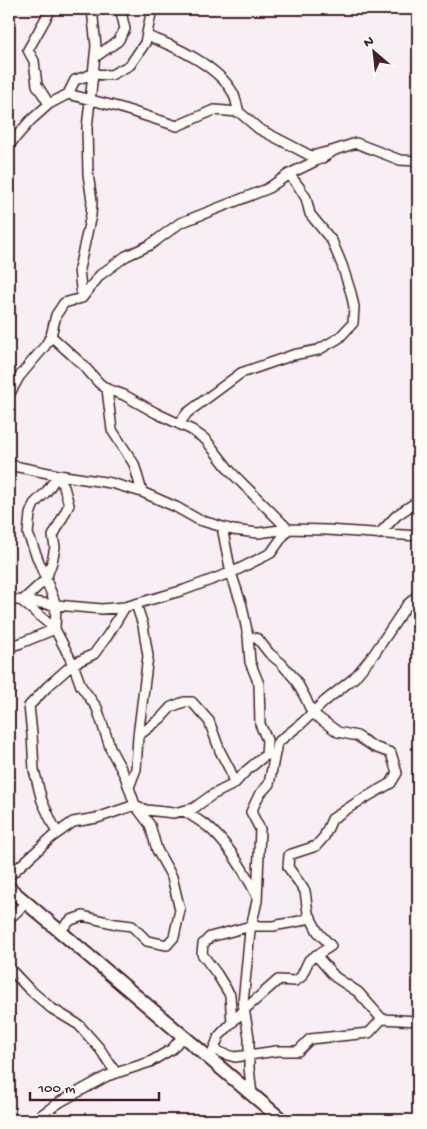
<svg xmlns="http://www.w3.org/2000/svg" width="427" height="1129" font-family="'Gochi Hand',sans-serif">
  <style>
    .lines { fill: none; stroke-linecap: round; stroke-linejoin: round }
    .minor-casing { stroke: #4a1f2b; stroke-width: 12 }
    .secondary-casing { stroke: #4a1f2b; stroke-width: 16 }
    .minor { stroke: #fdfcf7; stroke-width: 9 }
    .secondary { stroke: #fdfcf7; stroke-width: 12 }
  </style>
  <rect width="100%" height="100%" fill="#f7eff4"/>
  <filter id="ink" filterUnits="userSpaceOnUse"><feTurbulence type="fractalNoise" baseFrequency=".02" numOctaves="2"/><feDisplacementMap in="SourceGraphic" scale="10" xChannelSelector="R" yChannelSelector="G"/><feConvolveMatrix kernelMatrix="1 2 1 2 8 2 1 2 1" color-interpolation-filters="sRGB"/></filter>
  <g filter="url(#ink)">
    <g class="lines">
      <defs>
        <path id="minor" d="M147 36C175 46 218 66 233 93 236 99 237 106 239 112
          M95 57 118 41 125 29 121 12 122 9
          M49 104 37 85 34 61 28 50 51 9
          M9 145 30 121 49 104 68 94 75 80 93 74 96 46 92 9
          M335 150 356 143 400 160 418 161
          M82 298 79 269 91 215 92 201 88 174 87 128 93 74 111 75 130 65 145 43 152 9
          M51 336 56 315 64 303 82 298 100 275 126 256 150 245 180 223 267 189 289 174 324 157 335 150 311 156 259 129 239 112 214 110 177 126 118 107 68 94
          M107 389 112 430 134 464 142 492
          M9 395 19 377 45 346 51 336 83 365 99 383 107 389 124 395 156 413 192 430 206 440 231 472 288 529 327 530 418 536
          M179 424 187 413 241 373 293 355 318 350 339 338 353 323 354 307 351 293 342 265 332 241 310 214 306 198 299 187 289 174
          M9 465 58 475 111 483 142 492 176 507 199 520 233 530 258 533 288 529 271 553 235 571 184 590 125 607 102 609 56 605 9 599
          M222 527 231 573 242 606 248 636
          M379 534 397 515 418 501
          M9 647 21 643 55 629 22 601 46 579 52 562 55 547 53 536 69 505 64 487 58 475 47 491 34 504 30 514 28 534 56 605 55 629 73 664 81 686 97 708 111 750 125 776 135 805 150 825 157 850 172 877 180 910 174 937 167 945 147 941 132 926 116 924 83 916 71 920 59 931
          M138 736 161 718 171 707 184 702H192L209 721 220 751 230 770 234 784
          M129 787 136 769 138 736 148 656 143 625 136 604
          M184 811C192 816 200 821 207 826 228 843 245 872 257 896
          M57 833 42 801 34 770 32 734 29 706 48 686 73 664 94 654 108 635 125 607
          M9 876 52 837 73 822 97 818 135 805 146 810 174 813 194 808 212 795 234 784 246 771 268 753
          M9 919 26 903
          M316 955 335 977 358 992 382 1019
          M9 968 28 988 51 1008 79 1025 100 1049 116 1073
          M232 1023 230 995 217 974 202 954 203 944 210 937 251 926H273L300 921 311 917
          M214 1049 224 1054 235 1057 276 1051H298L310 1039 369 1033 382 1019 418 1021
          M210 1059 219 1036 244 1010 278 980 295 981 301 977 309 960 331 946 318 932 308 913 305 891 288 867 289 855 316 846 324 837 332 819 356 803 391 783 397 773 391 753 374 747 357 736 338 732 312 713 306 699 295 679 281 663 269 653 258 639 248 636 250 662 259 684 260 724 267 740 266 756
          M252 1095 249 1068V1037L243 1003 250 931 257 901 260 829 251 812 259 795 269 784 277 743 302 723 325 701 354 678 374 654 407 605 418 595
          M34 1120 60 1102 107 1076 150 1062 172 1049 183 1036"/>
        <path id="secondary" d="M9 888 282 1120"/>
      </defs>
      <use href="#minor" class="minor-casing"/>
      <use href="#secondary" class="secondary-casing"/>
      <use href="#minor" class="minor"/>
      <use href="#secondary" class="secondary"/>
    </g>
  </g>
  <rect width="427" height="1129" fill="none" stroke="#fdfcf7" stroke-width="30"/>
  <rect x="15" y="15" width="397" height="1099" fill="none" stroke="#4a1f2b" stroke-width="2" filter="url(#ink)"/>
  <g transform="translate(374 52) rotate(332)" stroke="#fdfcf7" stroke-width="4" paint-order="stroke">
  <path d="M0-4L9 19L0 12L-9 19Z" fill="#4a1f2b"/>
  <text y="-8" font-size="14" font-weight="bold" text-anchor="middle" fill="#4a1f2b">N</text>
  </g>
  <path d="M30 1092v8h129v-8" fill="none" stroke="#4a1f2b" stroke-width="2.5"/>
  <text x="38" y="1092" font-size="15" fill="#4a1f2b" stroke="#fdfcf7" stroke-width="4" paint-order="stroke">100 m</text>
</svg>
